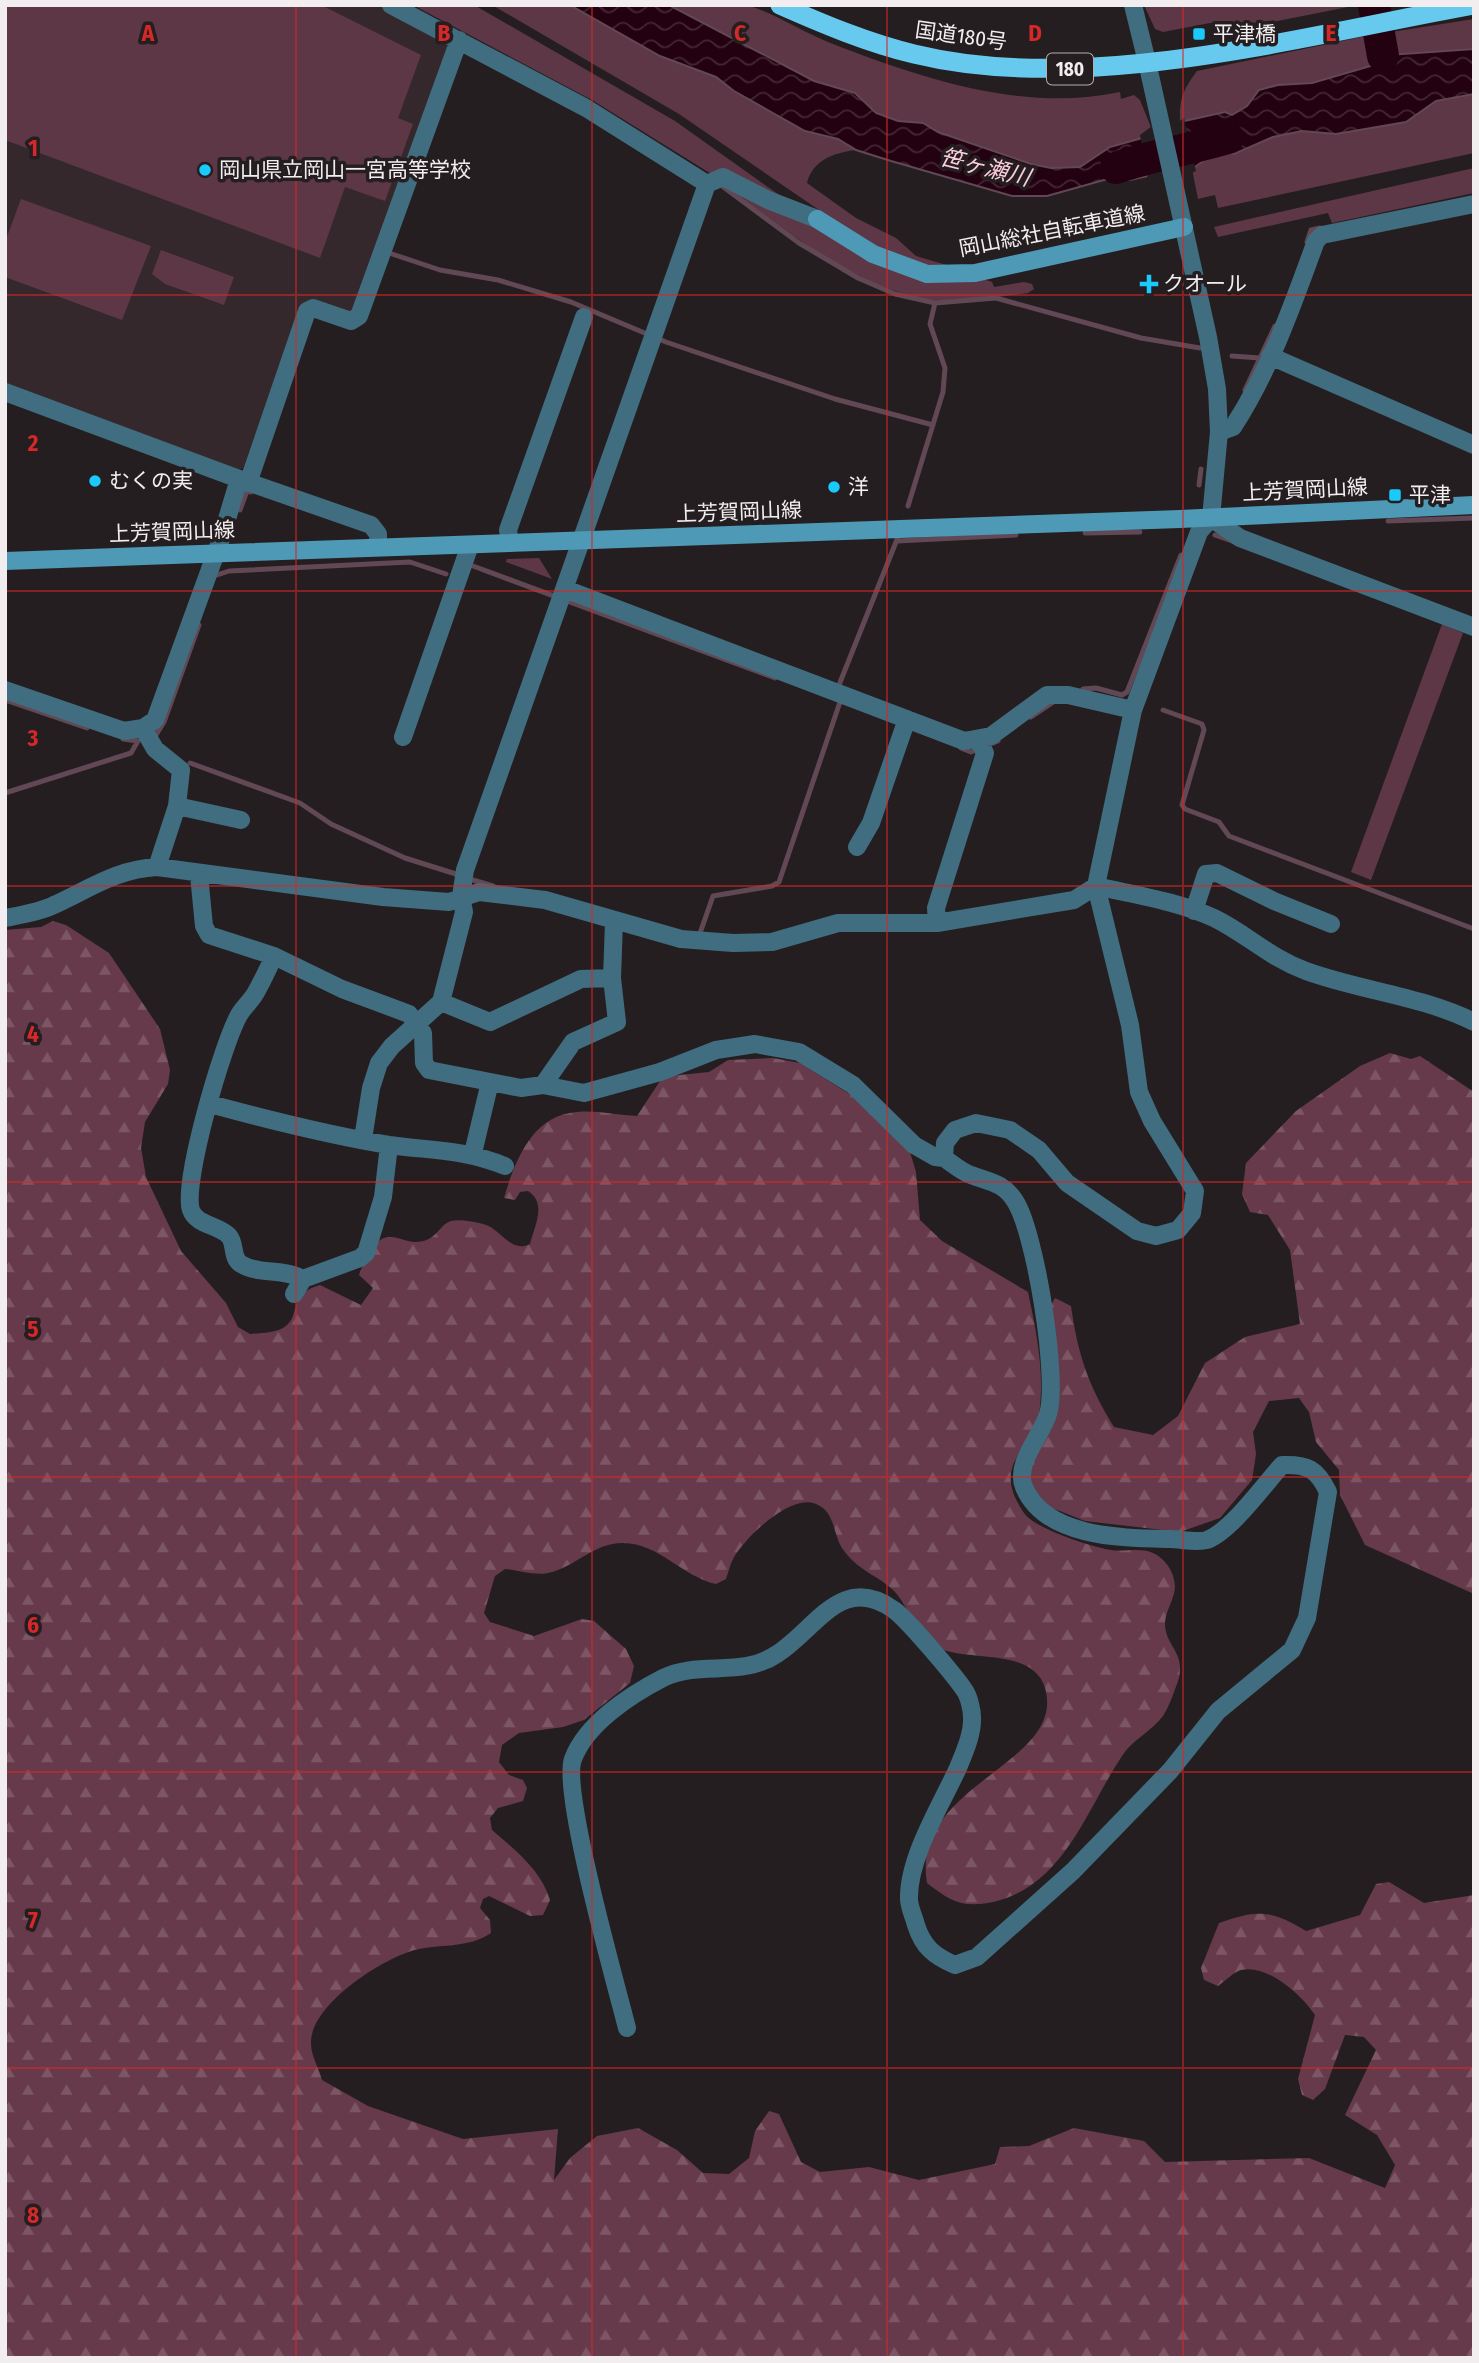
<svg xmlns="http://www.w3.org/2000/svg" width="1479" height="2363" font-family="'Fira Sans Condensed','Noto Sans JP',sans-serif">
  <style>
    .built { fill: #34282c }
    .green { fill: #5e3746 }
    .forest { fill: url(#forest-firs) }
    .water { fill: url(#water-waves); stroke: #614854; stroke-width: 2 }
    .pier { fill: #241e20 }
    .lines { fill: none; stroke-linecap: round; stroke-linejoin: round }
    .stream { stroke: #614854; stroke-width: 5 }
    .river { stroke: #230111; stroke-width: 32 }
    .minor { stroke: #406d7f; stroke-width: 18 }
    .tertiary { stroke: #406d7f; stroke-width: 18 }
    .secondary { stroke: #4d99b6; stroke-width: 18 }
    .trunk { stroke: #68c9ee; stroke-width: 19 }
    .grid { fill: none; stroke: #d62828; stroke-width: 2; stroke-opacity: 0.55 }
    .poi-dot { fill: #1bcafc; stroke: #241e20; stroke-width: 2.5 }
    .labels { text-anchor: middle; stroke-width: 7; stroke-linejoin: round; paint-order: stroke }
    .shield { fill: #241e20; stroke: #b4afb1; stroke-width: 2 }
    .shield-label { font-size: 19px; font-weight: bold; fill: #f2edef }
    .poi-label { font-size: 21px; fill: #f2edef; stroke: #241e20; text-anchor: start }
    .street-label { font-size: 21px; fill: #f2edef; stroke: #241e20 }
    .water-label { font-size: 23px; font-style: italic; fill: #fcccdd; stroke: #241e20 }
    .grid-label { font-size: 23px; text-anchor: middle; font-weight: bold; fill: #d62828; stroke: #241e20; stroke-width: 7; stroke-linejoin: round; paint-order: stroke }
  </style>
  <defs>
    <pattern id="forest-firs" width="22" height="20" patternUnits="userSpaceOnUse" patternTransform="scale(1.75)"><rect width="22" height="20" fill="#66394b"/><path d="M5 1l3.5 6h-7zM16 11l3.5 6h-7z" fill="#7c5665"/></pattern>
    <pattern id="water-waves" width="16" height="10" patternUnits="userSpaceOnUse" patternTransform="scale(1.75)"><rect width="16" height="10" fill="#230111"/><path d="M0 5q4-4 8 0t8 0" fill="none" stroke="#432634"/></pattern>
  </defs>
  <rect width="100%" height="100%" fill="#241e20"/>
  <path class="built" d="M5 5H385L452 40 352 315 303 304 243 468 236 472 5 387Z"/>
  <path class="green" d="M5 5H321L421 55 398 118 413 124 385 201 345 187 320 258 5 140Z
    M413 5H474L675 121 796 207 713 175 592 100Z
    M492 5H570L660 56 716 77 734 91 805 131 838 139 856 150C833 153 813 160 807 183L856 218 896 238 916 256 950 266 929 270 876 249 679 114Z
    M669 5C691 5 730 0 750 6 778 15 805 33 833 44 921 78 1024 113 1120 92L1121 99 1134 95 1140 100 1152 130 1146 137 1110 147 1080 167 1051 168 1031 164 938 132 923 123 898 121 876 113 855 93 814 81Z
    M1144 5H1358L1268 23H1210L1163 32 1155 29Z
    M1474 19V49L1389 55 1385 33Z
    M1371 35 1374 65 1312 83 1278 85 1259 90 1247 106 1231 115 1225 112 1180 122C1179 99 1183 90 1197 71Z
    M1474 94V153L1218 208 1215 195 1198 199 1192 169 1220 149 1234 154 1273 137 1302 131 1336 134 1406 122 1436 101Z
    M1474 168V193L1332 223 1328 213 1218 237 1214 227Z
    M731 190 746 192 870 255 977 277 992 282 994 287 1024 282 1032 284 1034 289 1028 293C998 296 963 304 932 300 856 288 791 234 731 190Z
    M21 199 151 246 122 320 5 277V242Z
    M161 250 234 277 224 305 165 284 152 274Z
    M539 558 552 579 506 562 507 559Z
    M1442 624 1463 633 1371 880 1351 872Z"/>
  <path class="forest" d="M53 921 66 925 109 953 160 1029 170 1070 168 1084 145 1122 141 1148 146 1177 181 1251 226 1303 238 1327 250 1334C260 1333 274 1333 283 1328 303 1316 285 1295 320 1285L361 1305 373 1288 359 1275C363 1264 372 1244 382 1239 392 1233 405 1242 415 1242 437 1242 438 1225 451 1221 459 1219 475 1222 483 1224 501 1228 510 1254 530 1244 535 1225 547 1203 528 1191L520 1192 515 1200 504 1198C515 1161 532 1115 577 1112 596 1110 617 1115 637 1116L660 1081 670 1076 709 1072 728 1060 773 1058 800 1063 851 1095 910 1152 916 1172 920 1220 942 1241 1028 1292C1036 1330 1044 1368 1040 1407 1036 1451 988 1460 1024 1513 1035 1529 1092 1547 1111 1550 1123 1552 1141 1547 1153 1553 1166 1559 1174 1572 1175 1586 1175 1598 1166 1610 1165 1622 1164 1646 1187 1652 1178 1681 1174 1692 1169 1707 1163 1716 1152 1731 1132 1740 1122 1756 1086 1810 1064 1886 993 1902 963 1908 951 1902 927 1883 910 1783 1067 1765 1045 1688 1032 1644 959 1665 932 1644 914 1630 909 1608 895 1592 880 1576 857 1571 842 1548 833 1534 835 1511 816 1504 791 1493 744 1538 733 1559 730 1565 728 1573 726 1579L716 1584C683 1577 659 1543 623 1543 593 1543 576 1567 548 1573 536 1576 517 1570 505 1569L495 1576 484 1613 490 1622 534 1636 582 1619 594 1621 626 1649 634 1666 630 1683 584 1720 563 1727 519 1733 502 1745 499 1762 509 1775 523 1780 527 1788 523 1801 498 1808 490 1818 492 1830C515 1850 541 1870 550 1900L543 1915 530 1916 489 1896 483 1899 480 1908 490 1920 491 1933C469 1948 444 1944 419 1949 385 1956 309 2005 311 2044 311 2055 319 2069 322 2080L368 2106 463 2139 558 2129 554 2180 570 2158 597 2136 638 2128 677 2150 703 2173 729 2174 749 2158 755 2131 769 2111 779 2114 801 2162 820 2172 869 2167 919 2180 995 2164 1000 2147 1029 2146 1074 2128 1144 2141 1165 2162 1309 2158 1385 2188 1395 2165 1377 2135 1345 2115 1376 2050 1364 2037 1345 2035 1325 2089 1313 2100 1302 2095 1298 2079 1315 2015C1302 1995 1268 1964 1241 1970 1234 1972 1225 1981 1218 1986L1204 1980 1201 1968 1219 1923C1258 1909 1271 1910 1306 1931L1360 1915 1376 1884 1389 1882 1424 1903 1474 1895V2358H5V930L41 927Z
    M1390 1053 1411 1059 1420 1056 1474 1092V1594L1365 1545 1340 1495 1339 1470 1316 1442 1309 1412 1299 1398 1269 1401 1253 1432 1256 1454 1252 1480 1220 1518 1180 1532 1085 1521 1042 1504 1029 1482 1030 1461 1048 1435V1311L1055 1298 1071 1306C1078 1355 1088 1385 1114 1427L1153 1435 1178 1416 1205 1363 1245 1337 1300 1324 1290 1250 1268 1215 1250 1212 1242 1194 1246 1163 1296 1111 1360 1066Z"/>
  <path class="water" d="M570 5H669L814 81 855 93 876 113 898 121 923 123 938 132 1031 164 1051 168 1080 167 1110 147 1146 137 1161 173 1130 180H1104L1047 196H1012L891 161 856 150 838 139 805 131 734 91 716 77 660 56Z
    M1385 33 1389 55 1474 49V94L1436 101 1406 122 1336 134 1302 131 1273 137 1234 154 1220 149 1192 169 1180 122 1225 112 1232 115 1247 106 1259 90 1278 85 1312 83 1374 65 1371 35Z"/>
  <path class="pier" d="M1184 118 1196 171 1192 173 1188 170 1177 123Z
    M1152 126 1164 175 1148 180 1140 135Z"/>
  <g class="lines">
    <path class="stream" d="M718 183 799 243 858 278 895 294 935 303 996 298 1141 338 1200 348
      M1307 242 1311 230 1320 228
      M392 254 440 270 498 280 571 302 666 342 835 399 933 425
      M1232 356 1260 358
      M1245 390 1275 326
      M1199 485 1201 469
      M908 506 943 392 945 368 930 324 935 303
      M240 510 247 491 251 492
      M1388 521 1474 518
      M1085 533 1140 532
      M1215 535 1232 541
      M897 541 1016 535
      M473 566 775 678
      M217 575 229 571 410 562 446 574
      M839 685 898 537
      M1083 689 1096 688 1122 695 1127 692 1181 555
      M5 700 87 728
      M1163 710 1202 724 1204 730 1182 805 1185 809 1219 822 1229 836 1474 929
      M1031 717 1052 703
      M156 735 164 722 199 625
      M961 748 971 752 998 741
      M190 763 300 803 331 824 405 858 456 874
      M5 793 131 753 138 741 123 739
      M473 880 493 886
      M696 936H699L713 896 772 886 779 882 840 702"/>
    <path class="river" d="M1374 5 1383 56
      M1116 168C1153 155 1191 149 1228 138"/>
    <path class="minor" d="M391 5 586 108 707 184
      M1133 5 1147 62
      M1270 356 1474 445
      M5 392 239 479 221 539 155 720 143 728 124 731 5 690
      M1219 432 1233 427C1270 370 1293 304 1316 241L1322 235 1474 204
      M239 479 371 525 378 534V547
      M248 483 307 311 313 308 351 321 359 316 459 40
      M510 543 508 530 584 317
      M565 589 964 741 991 736 1047 695H1068L1133 710
      M143 728 155 749 181 770 177 806 157 867
      M403 737 470 545
      M177 806 241 820
      M857 847 871 823 907 719
      M199 875 204 926 209 935 274 956 342 989 409 1014 423 1033 424 1063 429 1070 521 1088 543 1085 573 1042 617 1022 612 978 614 922
      M1194 911 1206 874 1217 873 1274 901 1331 924
      M5 918C21 915 40 912 54 905 89 889 117 869 157 867L383 897 449 902 479 892 545 900 681 939 733 943 772 942 838 923H937L1074 900 1096 886C1135 895 1177 901 1214 918 1247 934 1268 957 1306 971 1361 991 1422 996 1474 1022
      M937 923 936 908 985 753 978 740
      M274 956C268 969 262 982 255 994 250 1002 243 1008 239 1015 223 1043 182 1183 191 1210 196 1225 219 1225 229 1236 236 1244 231 1258 241 1264 258 1275 284 1268 303 1279
      M441 1002 490 1022 581 979 612 978
      M543 1085 584 1093 660 1072 716 1050 755 1044 799 1052 853 1085 914 1145 935 1157 944 1158
      M210 1104C269 1120 328 1135 389 1145 433 1151 462 1149 505 1166
      M363 1139 371 1088 379 1063 392 1046 441 1002 464 912 461 896 465 870 707 184 723 177 768 200 817 219
      M473 1153 490 1082
      M294 1294 303 1279 360 1258 366 1253 383 1197 389 1145
      M627 2028C616 1984 561 1791 573 1759 586 1724 630 1695 663 1678 699 1660 742 1678 777 1654 816 1629 842 1572 894 1610 907 1619 956 1677 965 1691 969 1697 972 1710 972 1717 973 1734 964 1753 958 1768 941 1805 908 1858 909 1899 909 1907 914 1917 916 1925 923 1947 934 1956 955 1965L977 1957 1073 1871 1170 1771 1218 1711 1292 1650 1307 1618 1328 1492C1317 1469 1308 1464 1282 1465 1264 1485 1231 1531 1207 1540 1197 1543 1180 1539 1170 1539 1123 1538 1045 1538 1024 1487 1014 1464 1042 1435 1048 1414 1059 1379 1035 1231 1015 1201 1004 1183 990 1182 971 1175 962 1172 953 1164 944 1158L945 1143 955 1130 976 1123 1010 1130 1039 1150 1067 1183 1137 1231 1156 1236 1178 1230 1192 1213 1195 1191 1152 1121 1139 1092 1130 1025 1096 886 1133 710 1199 532 1211 518 1240 538 1474 627"/>
    <path class="tertiary" d="M1147 62 1208 337 1217 389 1219 432 1211 518"/>
    <path class="secondary" d="M817 219 873 254 927 274 975 273 1184 227
      M5 561 1180 519 1474 505"/>
    <path class="trunk" d="M780 5C823 24 868 43 914 54 1086 96 1302 36 1474 5"/>
  </g>
  <path class="grid" d="M296 5V2358M592 5V2358M887 5V2358M1183 5V2358M5 295H1474M5 591H1474M5 886H1474M5 1182H1474M5 1477H1474M5 1772H1474M5 2068H1474"/>
  <g class="poi-dot">
    <rect x="1192" y="27" width="14" height="14" rx="3.5"/>
    <circle cx="205" cy="170" r="7"/>
    <path d="M1145.5 273.5h7v7h7v7h-7v7h-7v-7h-7v-7h7z"/>
    <circle cx="95" cy="481" r="7"/>
    <circle cx="834" cy="487" r="7"/>
    <rect x="1388" y="488" width="14" height="14" rx="3.5"/>
  </g>
  <g class="labels">
    <rect class="shield" x="1047" y="53.5" width="46" height="31" rx="5"/>
    <g class="shield-label">
      <text x="1070" y="76">180</text>
    </g>
    <g class="poi-label">
      <text x="1213" y="41">平津橋</text>
      <text x="219" y="177">岡山県立岡山一宮高等学校</text>
      <text x="1163" y="291">クオール</text>
      <text x="109" y="488">むくの実</text>
      <text x="848" y="494">洋</text>
      <text x="1409" y="502">平津</text>
    </g>
    <g class="street-label">
      <text transform="translate(961 36) rotate(8)" y="7">国道180号</text>
      <text transform="translate(1052 231) rotate(-11)" y="7">岡山総社自転車道線</text>
      <text transform="translate(1305 490) rotate(-3)" y="7">上芳賀岡山線</text>
      <text transform="translate(739 512) rotate(-2)" y="7">上芳賀岡山線</text>
      <text transform="translate(172 532) rotate(-2)" y="7">上芳賀岡山線</text>
    </g>
    <g class="water-label">
      <text transform="translate(985 167) rotate(14)" y="8">笹ヶ瀬川</text>
    </g>
  </g>
  <g class="grid-label">
    <text x="148" y="41">A</text>
    <text x="444" y="41">B</text>
    <text x="740" y="41">C</text>
    <text x="1035" y="41">D</text>
    <text x="1331" y="41">E</text>
    <text x="33" y="156">1</text>
    <text x="33" y="451">2</text>
    <text x="33" y="746">3</text>
    <text x="33" y="1042">4</text>
    <text x="33" y="1337">5</text>
    <text x="33" y="1633">6</text>
    <text x="33" y="1928">7</text>
    <text x="33" y="2223">8</text>
  </g>
  <rect width="1479" height="2363" fill="none" stroke="#f2edef" stroke-width="14"/>
</svg>
